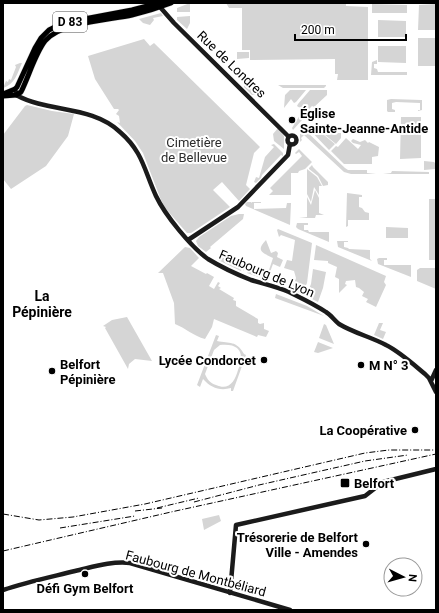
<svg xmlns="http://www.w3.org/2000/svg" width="439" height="613" font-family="Roboto,sans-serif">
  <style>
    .green { fill: #d5d5d5; fill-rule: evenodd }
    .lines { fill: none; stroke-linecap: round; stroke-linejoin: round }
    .primary-casing { stroke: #dbdbdb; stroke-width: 6 }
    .secondary { stroke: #1b1b1b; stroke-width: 4.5 }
    .primary { stroke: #000; stroke-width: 5 }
    .rail { stroke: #000; stroke-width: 1; stroke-dasharray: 6 2 1 2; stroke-linecap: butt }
    .poi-dot { fill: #000; stroke: #fff; stroke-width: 1.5 }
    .labels { text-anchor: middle; stroke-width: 4; stroke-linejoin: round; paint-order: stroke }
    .shield { fill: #fff; stroke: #4c4c4c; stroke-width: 1 }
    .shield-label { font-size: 12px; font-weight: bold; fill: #000 }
    .street-label { font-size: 13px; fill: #000; stroke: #fff }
    .poi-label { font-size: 13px; font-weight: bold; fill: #000; stroke: #fff; text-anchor: start }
    .park-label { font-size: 13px; fill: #2c2c2c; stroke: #fff }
    .neighbourhood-label { font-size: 14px; font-weight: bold; fill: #000; stroke: #fff }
  </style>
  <rect width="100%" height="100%" fill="#fff"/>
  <path class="green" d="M190 3V12H177V8Z
    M226 3H346V6L368 7V80H337L338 74H335V59L250 60V50H242V8H229Z
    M372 4 407 5V13H372Z
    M435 4V30H418L419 5Z
    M161 13 163 16 153 18 154 20 150 25 143 23 139 19Z
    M190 16V23L187 29 177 20V17Z
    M378 20 406 21V37H378Z
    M418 38H435V66H418Z
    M144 39 150 46 154 43 260 147 254 153 246 185 250 189 239 201 222 182 213 190 230 207 191 233H187L166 209 161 200 143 153 135 141 117 122 120 123 119 116 116 114 119 110 118 109H114L95 79 88 56Z
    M378 46H406V63L378 62Z
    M237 52H249V58L237 59Z
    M377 60V64H374V68L377 69 378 72H407V75H371L372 62Z
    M20 63H22C17 74 15 84 3 88L6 81 8 82 9 79 11 80 16 67 15 65Z
    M244 85 255 86V95H252L244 87Z
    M278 85H326V86L324 88H283Z
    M290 90H306L296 102 294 103 291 99 284 108 285 95Z
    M310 90H327V95L314 107 312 106 309 109 311 110 293 130 292 128 303 110 297 106 298 104Z
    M387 100 391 99 421 100H422V110L418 111V110H420V103L396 102 392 103V109L395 110V112H388L387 111Z
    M27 105 52 111 74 114 68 136 46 166 11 189 3 179V135L25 106Z
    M401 117H421V158L400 159Z
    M309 126 319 135H324L335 144 329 150 307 127Z
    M278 128 284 136V149L274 141 273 134Z
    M304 129 345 168 348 170H367V173L376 174H351L344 172 304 135 301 138 302 140 300 142V134Z
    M329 133H341V138L336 144 325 135H329Z
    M346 138 358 149 361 145 353 143 351 141 353 139 360 142 365 140 368 143 369 142 379 147 378 156 372 157V164H344L331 151 336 146 338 147Z
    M274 144 283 153V156L281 155 262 175 261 178 256 183 254 182 256 177 259 178 265 157 274 147 271 145Z
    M299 149 312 162 305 169 299 171 298 173H291V195H269L273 191 270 188 302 156 299 152 296 154 295 153Z
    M424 161 434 162 435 163V169L424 170Z
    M312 165 313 167 328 182V185L323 186 318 176 309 169V168Z
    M307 169 317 177 322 186H319V195L314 187 311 202 307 194Z
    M392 171 429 172V174H383L391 173Z
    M315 190 319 198V213L324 215H316L315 218H299L307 217V197L311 205Z
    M347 193 362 195V197H359V207L362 208 365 212 369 213V220H348V226L346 227Z
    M429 199H436V260H429Z
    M247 202H251V203L252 202H261V203H254V209L286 208 287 203H291L290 225 246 206 245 204Z
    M239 214H244L243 219 210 247 211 248 206 252 198 246 196 241 199 237 231 216Z
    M297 223H308V225H304V230H308L309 232H329V242L298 229 296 227Z
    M386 227 408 228V238H386Z
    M278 229 312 243 307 283 302 294 292 289 296 278 294 271 284 268 287 260 292 261 295 240 281 235 279 237 277 230Z
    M266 240 271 253 276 251 278 253 277 257 283 260 280 267 273 264 267 280 247 273 248 271 267 276 273 258C263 253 255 251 266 240Z
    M337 241H348V242H344V247L348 248 349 249 370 250V259L372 261 338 247Z
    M316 245 386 276 384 282 386 285 376 307 366 302 368 299 362 296 364 292 359 288 356 287 355 280 346 281 345 284 347 285 339 293V279L335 277 337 267 328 263V261L314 260Z
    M185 247 190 248 199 258 191 266 206 274 207 273 214 277 209 286 214 289 218 282 220 283 218 286 221 288 219 289 234 298 233 300 236 301V306L258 319V323L260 324 264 323V329L269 331 266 337 258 335 257 337 214 319 212 327 205 339C194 336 185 328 175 324L174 303 163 273H158Z
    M220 256 237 265 241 264 244 266V271L242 268 241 271 218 260Z
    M379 258H387V260H384V265H411V277L378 264 377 259Z
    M420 268H436V289L417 281V270Z
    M313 269 326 272 323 288 318 302 306 296 311 284Z
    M276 294 307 306 324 316 275 298Z
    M127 317 152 361 135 359 129 364 128 369 105 328 106 327 103 326 112 320Z
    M379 323H383L380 330 386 332 383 339 374 335Z
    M324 324 326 325 334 344 319 338Z
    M216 335 219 336 217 341C230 344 236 340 244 354L246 355 233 391H231V388C220 391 211 388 203 379L200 387 197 385ZM220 345C240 343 245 353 238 370 235 381 229 391 216 385 210 383 207 379 205 374L214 350Z
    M318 342 333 348 318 353 314 352Z
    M219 515 221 521 204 530 202 519Z"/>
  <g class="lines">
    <defs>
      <path id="primary" d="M3 94 15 89 17 87 35 48 41 38 49 30 63 23 132 10 159 3
        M3 96 16 95 21 92C29 76 35 54 45 41 61 22 108 20 132 15 145 12 158 8 171 3"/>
    </defs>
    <use href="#primary" class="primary-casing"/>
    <path class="secondary" d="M160 7 174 23 289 137
      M16 92V95C49 113 91 105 120 132 143 152 144 170 156 196 165 215 191 247 208 259 221 267 236 274 251 280 264 284 277 287 289 292 301 298 314 304 326 312 331 315 334 320 339 324 354 333 371 337 386 345 400 352 413 364 425 374L429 378 436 392
      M287.5 140a4.5 4.5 0 1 1 9 0a4.5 4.5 0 1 1-9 0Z
      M188 240 238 207 288 155 290 144
      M431 381 436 370
      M3 590C27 582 51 577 75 571 93 567 111 561 130 563L290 610
      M230 593 236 525 365 496 383 482 436 469"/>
    <use href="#primary" class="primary"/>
    <path class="rail" d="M194 502 259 485 365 461 408 455
      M157 508 199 498
      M135 511 162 508
      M3 514 39 520 73 517 145 504 365 453 389 450H436
      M60 528 135 516
      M3 551 171 512 436 454"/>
  </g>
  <g class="poi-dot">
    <circle cx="292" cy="120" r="4"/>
    <circle cx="264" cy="360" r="4"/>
    <circle cx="361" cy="365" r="4"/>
    <circle cx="52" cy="371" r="4"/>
    <circle cx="415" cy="430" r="4"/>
    <rect x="340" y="478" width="10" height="10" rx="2"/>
    <circle cx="366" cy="544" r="4"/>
    <circle cx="85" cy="574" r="4"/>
  </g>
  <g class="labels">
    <rect class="shield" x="53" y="12" width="34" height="20" rx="3"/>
    <g class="shield-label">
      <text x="70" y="26">D 83</text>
    </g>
    <g class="street-label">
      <text transform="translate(232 64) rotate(44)" y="5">Rue de Londres</text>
      <text transform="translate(267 273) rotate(23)" y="5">Faubourg de Lyon</text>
      <text transform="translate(196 573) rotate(15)" y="5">Faubourg de Montbéliard</text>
    </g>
    <g class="poi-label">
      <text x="300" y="118">Église<tspan x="300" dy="15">Sainte-Jeanne-Antide</tspan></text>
      <text x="256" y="365" text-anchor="end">Lycée Condorcet</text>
      <text x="60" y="369">Belfort<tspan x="60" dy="15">Pépinière</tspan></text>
      <text x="369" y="370">M N° 3</text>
      <text x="407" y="435" text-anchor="end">La Coopérative</text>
      <text x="354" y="488">Belfort</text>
      <text x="358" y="542" text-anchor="end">Trésorerie de Belfort<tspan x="358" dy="15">Ville - Amendes</tspan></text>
      <text x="85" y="593" text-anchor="middle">Défi Gym Belfort</text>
    </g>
    <g class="park-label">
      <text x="194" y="147">Cimetière<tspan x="194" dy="15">de Bellevue</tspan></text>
    </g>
    <g class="neighbourhood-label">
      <text x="42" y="301">La<tspan x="42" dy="16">Pépinière</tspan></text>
    </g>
  </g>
  <rect width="439" height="613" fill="none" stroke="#000000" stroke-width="8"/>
  <g transform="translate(403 577) rotate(96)"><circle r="19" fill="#ffffff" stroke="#999999"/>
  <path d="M0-3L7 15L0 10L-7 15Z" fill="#000000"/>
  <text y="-6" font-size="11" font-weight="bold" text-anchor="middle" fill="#000000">N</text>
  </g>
  <path d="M295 34v6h111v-6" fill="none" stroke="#000000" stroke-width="2"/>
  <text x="301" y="34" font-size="12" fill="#000000" stroke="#ffffff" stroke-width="3" paint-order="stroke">200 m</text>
</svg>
